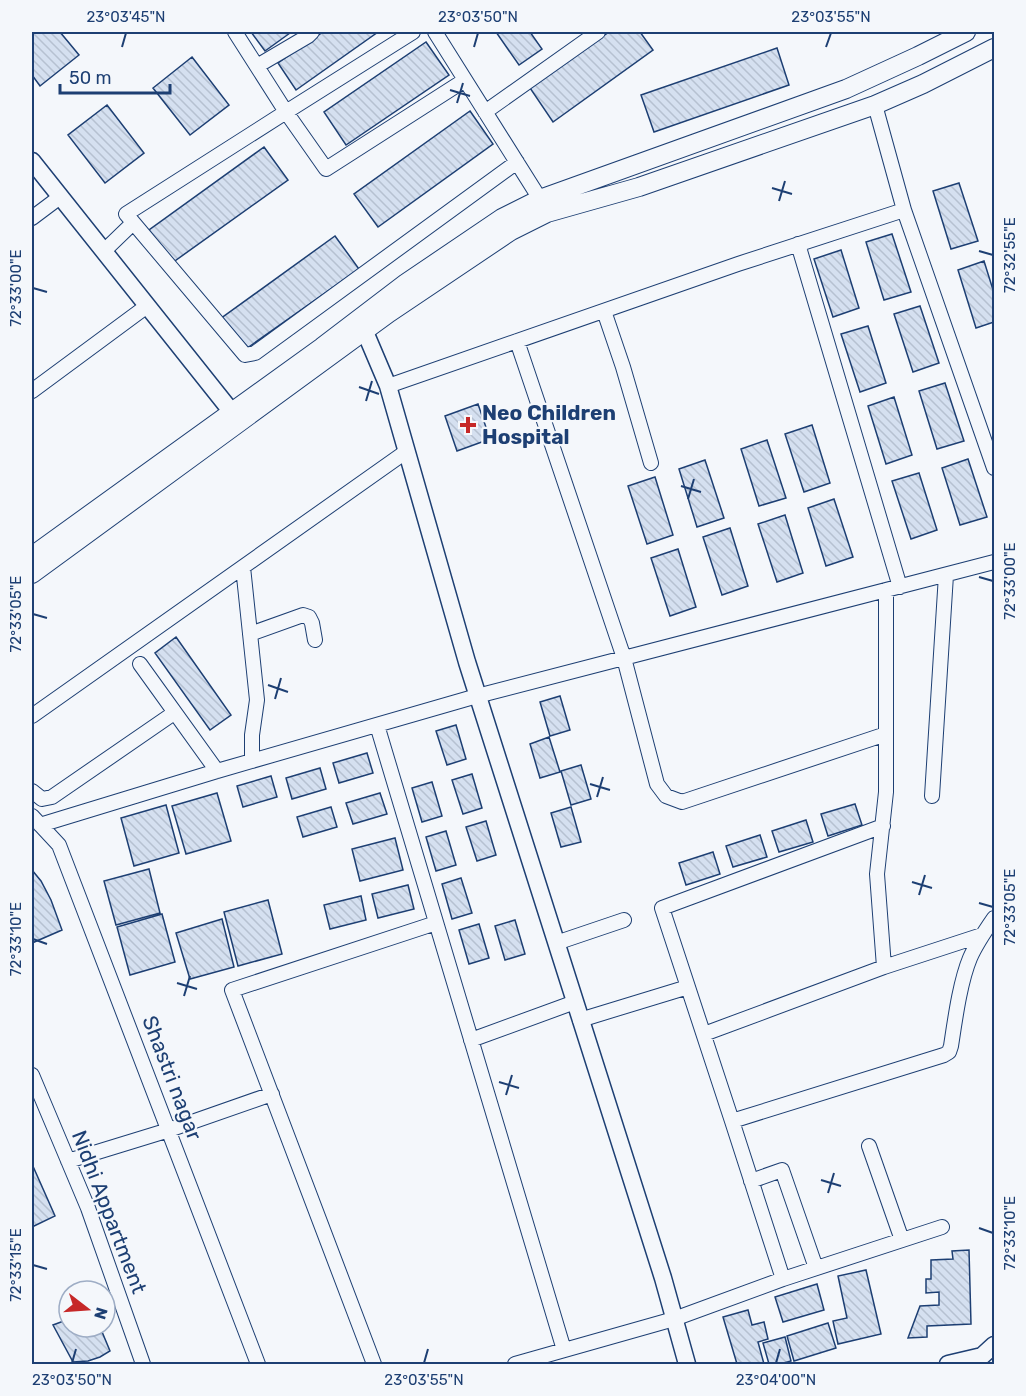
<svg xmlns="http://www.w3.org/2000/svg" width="1026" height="1396" font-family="Rubik,sans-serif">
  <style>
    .building { fill: url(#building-back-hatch); stroke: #1d3f73; stroke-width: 1.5 }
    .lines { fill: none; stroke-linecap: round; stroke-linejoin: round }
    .minor-casing { stroke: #1d3f73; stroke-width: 16 }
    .tertiary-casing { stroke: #1d3f73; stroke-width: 19 }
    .secondary-casing { stroke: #1d3f73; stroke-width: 20 }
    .minor { stroke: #f4f7fb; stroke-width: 14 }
    .tertiary { stroke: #f4f7fb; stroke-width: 16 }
    .secondary { stroke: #f4f7fb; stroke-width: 18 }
    .power { stroke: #c62828; stroke-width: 1.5; stroke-dasharray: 21 4.5 3 4.5; stroke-linecap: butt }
    .ticks { fill: none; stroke: #1d3f73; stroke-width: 2 }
    .poi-dot { fill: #c62828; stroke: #f4f7fb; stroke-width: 2 }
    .labels { text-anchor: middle; stroke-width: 4.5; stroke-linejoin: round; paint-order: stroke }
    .poi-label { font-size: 21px; font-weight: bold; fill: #1d3f73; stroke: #f4f7fb; text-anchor: start }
    .street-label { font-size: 21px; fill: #1d3f73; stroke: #f4f7fb }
    .neatline { fill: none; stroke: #1d3f73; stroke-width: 2 }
    .ticks-label { font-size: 15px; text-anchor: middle; fill: #1d3f73 }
  </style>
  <defs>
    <pattern id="building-back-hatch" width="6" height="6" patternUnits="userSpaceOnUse" patternTransform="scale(1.5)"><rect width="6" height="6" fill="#d5e0f0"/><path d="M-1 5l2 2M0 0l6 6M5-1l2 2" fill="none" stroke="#b6c1d1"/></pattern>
  </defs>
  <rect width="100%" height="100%" fill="#f4f7fb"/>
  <path class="building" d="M32 32H60L79 55 40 86 32 75Z
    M251 32H289L290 33 265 51Z
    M323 32H378L296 90 278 63Z
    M496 32H530L542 49 519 65Z
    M609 32H640L653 50 553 122 530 88Z
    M426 42 449 75 346 145 324 112Z
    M777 48 789 85 654 132 641 95Z
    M192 57 229 105 190 135 153 88Z
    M107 105 144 153 105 183 68 135Z
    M470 111 493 144 378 227 354 194Z
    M264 147 288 180 172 263 149 230Z
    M959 183 978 241 951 249 933 191Z
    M892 234 911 292 884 300 866 242Z
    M335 236 359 269 243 351 220 319Z
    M841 250 859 308 833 317 814 259Z
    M984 261 994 293V322L976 328 958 270Z
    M920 306 939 363 913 372 894 314Z
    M868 326 886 383 860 392 841 334Z
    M945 383 964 441 937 449 919 391Z
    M894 397 912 455 886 464 868 406Z
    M478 404 490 439 457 451 445 416Z
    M812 425 830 483 804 492 785 434Z
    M767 440 786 498 759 506 741 449Z
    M968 459 987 517 960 525 942 468Z
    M705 460 724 518 697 527 679 469Z
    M919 473 937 530 911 539 892 481Z
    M655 477 673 535 647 544 628 486Z
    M834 499 853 557 826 566 808 508Z
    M785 515 803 573 777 582 758 524Z
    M730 528 748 586 722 595 703 537Z
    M678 549 696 607 670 616 651 558Z
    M176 637 231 715 210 730 155 653Z
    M560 696 570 730 550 736 540 702Z
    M456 725 466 759 447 765 436 731Z
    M549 737 560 772 540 778 530 744Z
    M367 753 373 773 339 783 333 763Z
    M581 765 591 799 571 805 561 771Z
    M320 768 326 789 292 799 286 778Z
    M472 774 482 808 463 814 452 780Z
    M271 776 277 797 243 807 237 786Z
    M432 782 442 816 422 822 412 788Z
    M217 793 231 841 186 854 172 806Z
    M380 793 387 814 353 824 346 803Z
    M855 804 862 825 828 836 821 814Z
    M166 805 179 853 134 866 121 818Z
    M331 807 337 827 303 837 297 817Z
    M571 807 581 842 561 847 551 813Z
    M806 820 813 842 779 852 772 831Z
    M486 821 496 855 477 861 466 827Z
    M446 831 456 865 436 871 426 837Z
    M760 835 767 857 733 867 726 846Z
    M395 838 403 870 360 881 352 849Z
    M713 852 720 874 686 885 679 863Z
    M149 869 160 913 116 925 104 881Z
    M32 870 41 881 51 900 62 930 32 943Z
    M461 878 472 913 452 919 442 884Z
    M408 885 414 909 378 918 372 894Z
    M361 896 366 920 330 929 324 905Z
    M268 900 282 954 238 966 224 912Z
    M162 914 175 962 130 975 117 927Z
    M222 919 234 967 190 979 176 933Z
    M515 920 525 954 505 960 495 926Z
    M479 924 489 958 469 964 459 930Z
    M32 1164 55 1216 32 1227Z
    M969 1250 971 1324 927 1326V1337L908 1338 920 1306 939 1305V1292L926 1293V1279H931V1260L953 1259 952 1251Z
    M866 1270 881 1334 838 1344 833 1321 847 1318 838 1276Z
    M817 1284 824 1310 783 1322 775 1297Z
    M748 1310 752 1325 764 1322 768 1339 758 1342 764 1364H737L723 1317Z
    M69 1319V1327H100L110 1351 100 1357 88 1361 73 1362 53 1325Z
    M828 1323 836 1348 794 1361 787 1336Z
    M785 1337 791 1361 780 1364H769L763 1343Z"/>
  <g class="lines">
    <defs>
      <path id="minor" d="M235 32 286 112 126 214 245 355 255 353 517 162
        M413 32 286 112 326 169 465 80
        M435 32 540 199
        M257 66 308 36 312 32
        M875 105 904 210 994 468
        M485 112 598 32
        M32 218 60 197
        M798 244 900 587
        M104 251 133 223
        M604 311 623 367 651 463
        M517 341 624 658 657 784 666 796 682 802 886 734
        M388 386 738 264 904 210
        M32 391 147 306
        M243 567 257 700 252 735V761
        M250 634 303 615 309 617 312 623 315 640
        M140 664 217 771
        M32 716 407 451
        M377 725 564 1350
        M32 791 42 799 52 797 174 713
        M932 796 946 575
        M32 816 59 845 258 1364
        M40 825 217 771 477 696 994 562
        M556 943 624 920
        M884 967 982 935
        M580 1020 688 987
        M704 1034 884 967 877 874 886 792V590
        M471 1040 575 1002
        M32 1075 88 1208 143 1364
        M732 1121 944 1055 949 1052 951 1046C955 1020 960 982 970 958 976 944 985 931 994 918
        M869 1146 902 1240
        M68 1161 169 1130 272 1094
        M751 1181 782 1170 816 1268
        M783 1279 732 1121 662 908 883 826
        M374 1364 232 990 436 923
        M515 1364 674 1319 783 1279 942 1227"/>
      <path id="tertiary" d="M32 161 231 411 241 421
        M360 320 388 386 467 662 663 1278 687 1364
        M948 1364 982 1356 994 1345"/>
      <path id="secondary" d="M32 556 322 347 406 283 502 218 540 199 846 89 918 56 966 32
        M32 574 389 313 511 231 547 213 639 187 875 105 923 84 994 48"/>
    </defs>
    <use href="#minor" class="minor-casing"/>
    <use href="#tertiary" class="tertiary-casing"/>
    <use href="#secondary" class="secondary-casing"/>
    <use href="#minor" class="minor"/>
    <use href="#tertiary" class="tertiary"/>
    <use href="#secondary" class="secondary"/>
    <path class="power" d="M32 1359 34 1364"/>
  </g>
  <path class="ticks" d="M122 47 126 33M474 47 478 33M826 47 831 33M450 90 470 96M457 103 463 83M772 188 792 194M779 201 785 181M979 251 993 255M33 288 47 292M359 387 379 394M366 401 372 381M681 486 701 492M688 499 694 479M979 577 993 581M33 614 47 618M268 685 288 692M275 699 281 678M590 784 610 790M597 797 603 777M912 882 932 888M919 895 925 875M979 903 993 907M33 939 47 944M177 983 197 989M184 996 190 976M499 1082 519 1088M506 1095 512 1075M821 1180 841 1186M828 1193 834 1173M979 1228 993 1233M33 1265 47 1269M72 1363 76 1349M424 1363 428 1349M776 1363 780 1349"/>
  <path class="poi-dot" d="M465 416h6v6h6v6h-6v6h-6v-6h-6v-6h6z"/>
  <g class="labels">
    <g class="poi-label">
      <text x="482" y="420">Neo Children<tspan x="482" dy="24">Hospital</tspan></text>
    </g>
    <g class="street-label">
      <text transform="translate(172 1078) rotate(69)" y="7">Shastri nagar</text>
      <text transform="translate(109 1212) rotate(69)" y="7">Nidhi Appartment</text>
    </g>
  </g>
  <rect width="1026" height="1396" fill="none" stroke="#f4f7fb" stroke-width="66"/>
  <g transform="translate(87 1309) rotate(107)"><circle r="28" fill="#f4f7fb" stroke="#9eadc5" stroke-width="1.5"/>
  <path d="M0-4.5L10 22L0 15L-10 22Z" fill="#c62828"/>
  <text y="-9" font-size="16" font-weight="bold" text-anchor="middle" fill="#1d3f73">N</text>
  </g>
  <path d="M60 84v9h110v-9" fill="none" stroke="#1d3f73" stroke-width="3"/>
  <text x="69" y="84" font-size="18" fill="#1d3f73" stroke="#f4f7fb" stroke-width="4.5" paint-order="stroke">50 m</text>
  <rect x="33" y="33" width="960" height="1330" class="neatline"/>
  <g class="ticks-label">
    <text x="126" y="22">23°03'45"N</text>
    <text x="478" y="22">23°03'50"N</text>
    <text x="831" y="22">23°03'55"N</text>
    <text transform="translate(1010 255) rotate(-90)" y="5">72°32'55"E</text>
    <text transform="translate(16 288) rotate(-90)" y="5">72°33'00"E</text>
    <text transform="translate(1010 581) rotate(-90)" y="5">72°33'00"E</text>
    <text transform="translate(16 614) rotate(-90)" y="5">72°33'05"E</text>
    <text transform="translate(1010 907) rotate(-90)" y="5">72°33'05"E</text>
    <text transform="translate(16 939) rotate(-90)" y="5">72°33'10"E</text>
    <text transform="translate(1010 1233) rotate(-90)" y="5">72°33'10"E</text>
    <text transform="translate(16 1265) rotate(-90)" y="5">72°33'15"E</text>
    <text x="72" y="1385">23°03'50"N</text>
    <text x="424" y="1385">23°03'55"N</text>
    <text x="776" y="1385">23°04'00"N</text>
  </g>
</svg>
